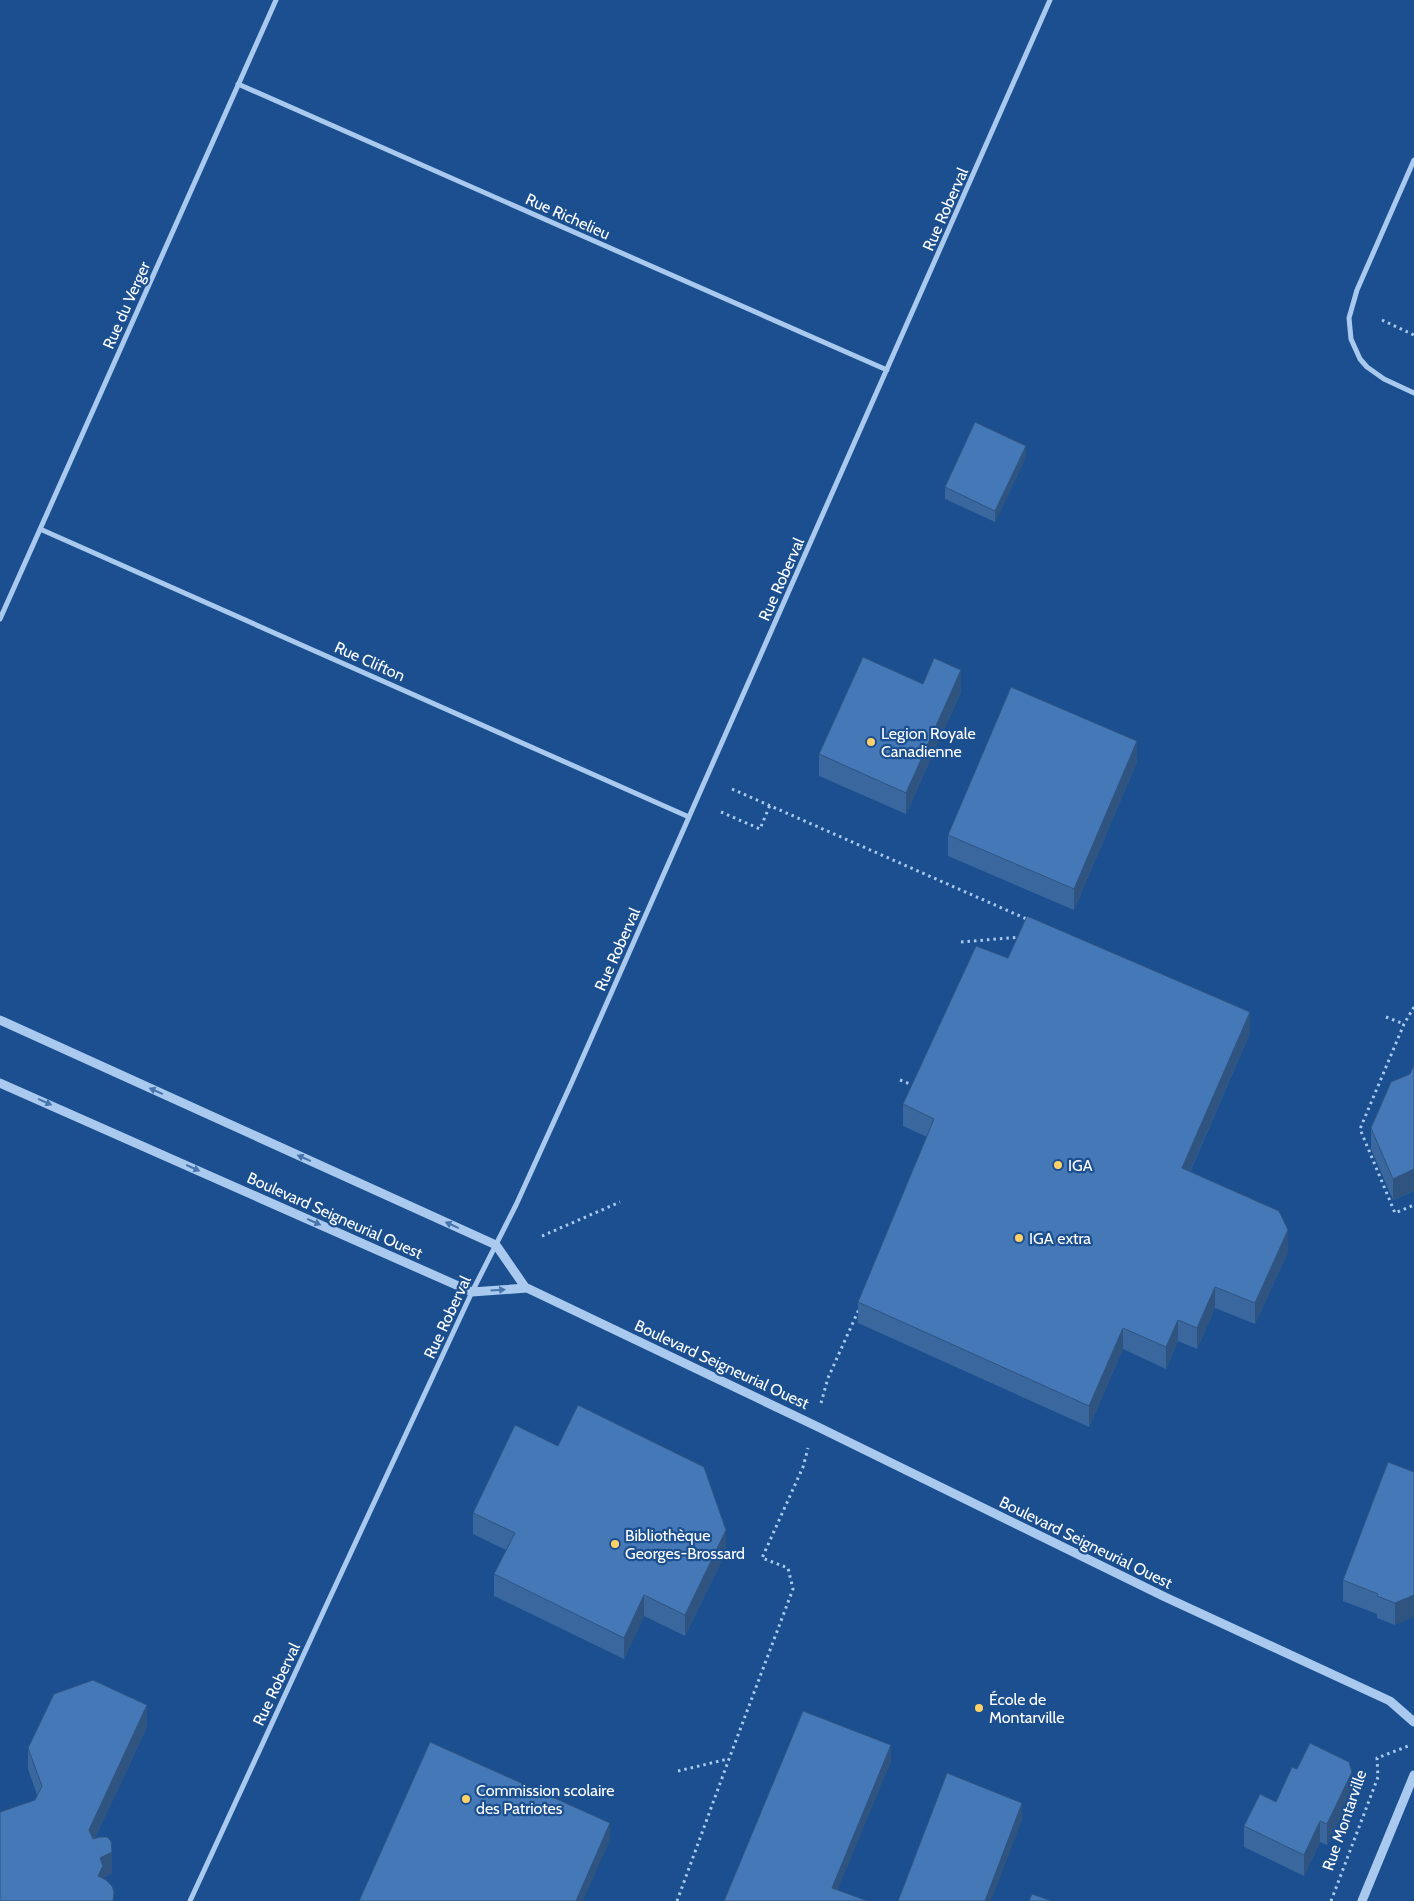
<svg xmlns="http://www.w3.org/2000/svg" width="1414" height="1901" font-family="Cabin,sans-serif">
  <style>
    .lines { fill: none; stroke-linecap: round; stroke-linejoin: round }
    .path { stroke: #a9c9ee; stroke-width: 3; stroke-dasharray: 2.5 4; stroke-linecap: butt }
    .minor { stroke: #a9c9ee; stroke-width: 5 }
    .tertiary { stroke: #a9c9ee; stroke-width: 9 }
    .wall { fill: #3a679d }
    .shaded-wall { fill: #305480 }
    .building { fill: #4478b7; stroke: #305480 }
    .oneway { fill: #4674ac }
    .poi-dot { fill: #ffd166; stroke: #1b4f8f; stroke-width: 2 }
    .labels { text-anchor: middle; stroke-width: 4.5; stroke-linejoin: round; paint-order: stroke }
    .street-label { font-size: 16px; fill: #fff; stroke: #1b4f8f }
    .poi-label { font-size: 16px; fill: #fff; stroke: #1b4f8f; text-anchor: start }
  </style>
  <rect width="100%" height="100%" fill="#1b4f8f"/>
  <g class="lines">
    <path class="path" d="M1382 320 1414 335
      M732 789 1029 920
      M721 812 760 829 770 805
      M961 942 1021 937
      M1414 1007 1404 1024 1360 1129 1395 1213 1414 1205
      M1386 1017 1404 1024
      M900 1080 915 1086
      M542 1236 620 1202
      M821 1403 828 1378 860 1307
      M678 1771 728 1759
      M677 1901 729 1759 793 1589 788 1568 762 1558 803 1467 808 1448
      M1331 1901 1378 1777 1377 1758 1411 1745"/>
    <path class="minor" d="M238 84 887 370
      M1414 160 1357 290 1349 318 1351 339 1360 359 1367 367 1384 379 1414 393
      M40 529 689 817
      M0 619 276 0
      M190 1901 326 1606 472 1292 516 1205 571 1084 1050 0"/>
    <path class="tertiary" d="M0 1020 496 1245 525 1287
      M0 1083 472 1292 527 1288 814 1425 1165 1597 1390 1701 1414 1722
      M1362 1901 1414 1775"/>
  </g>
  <path class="wall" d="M1026 457 995 522 945 499V487Z
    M923 684 961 692 906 814 819 776V754Z
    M1137 762 1074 910 948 856V835Z
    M1008 958 1250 1033 1190 1172 1288 1252 1255 1324 1215 1308 1197 1349 1178 1341 1166 1369 1123 1349 1089 1427 858 1323V1302L927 1137 903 1126V1104Z
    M1414 1065V1191L1393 1200 1371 1149V1128L1410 1074Z
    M1414 1472 1395 1625 1377 1618V1614L1343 1601V1580Z
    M473 1513 726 1552 685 1636 644 1616 624 1659 494 1596V1574L506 1550 473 1534Z
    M147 1727 95 1838 112 1873 103 1878 114 1901 35 1800 37 1795 28 1769V1748Z
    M1352 1793 1327 1845 1320 1842 1304 1876 1244 1847V1826L1276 1802Z"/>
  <path class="shaded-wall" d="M1026 446V457L995 522V511Z
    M961 670V692L906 814V793Z
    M1137 741V762L1074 910V889Z
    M1250 1012V1033L1182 1189V1168Z
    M1414 1169V1191L1393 1200V1179Z
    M1288 1230V1252L1255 1324V1303Z
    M1215 1287V1308L1197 1349V1328Z
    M1178 1320V1341L1166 1369V1347Z
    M1123 1328V1349L1089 1427V1406Z
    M726 1530V1552L685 1636V1615Z
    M644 1595V1616L624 1659V1638Z
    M1414 1595V1617L1395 1625V1603Z
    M147 1705V1727L89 1851V1830Z
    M891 1745V1762L833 1901 832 1888Z
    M1352 1772V1793L1327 1845V1824Z
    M1022 1803V1820L991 1901H985Z
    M1320 1821V1842L1304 1876V1855Z
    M610 1823V1840L583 1901H576Z
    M112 1852V1873L103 1878 98 1876 100 1858Z"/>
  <path class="building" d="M975 422 1026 446 995 511 945 487Z
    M863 657 923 684 934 658 961 670 906 793 819 754Z
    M1011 687 1137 741 1074 889 948 835Z
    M1027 916 1250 1012 1182 1168 1279 1211 1288 1230 1255 1303 1215 1287 1197 1328 1178 1320 1166 1347 1123 1328 1089 1406 858 1302 934 1119 903 1104 976 946 1008 958Z
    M1414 1065V1169L1393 1179 1371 1128 1391 1082 1410 1074Z
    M578 1405 704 1467 726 1530 685 1615 644 1595 624 1638 494 1574 515 1533 473 1513 515 1425 558 1446Z
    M1388 1462 1414 1472V1595L1395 1603 1377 1596 1378 1594 1343 1580Z
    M93 1680 147 1705 89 1830 93 1839 100 1837H107L111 1841 112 1852 100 1858 103 1866 98 1876 106 1880 112 1886 114 1892 113 1901H0V1812L35 1800 42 1786 28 1748 54 1694Z
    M803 1711 891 1745 832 1888 868 1901H724Z
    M430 1742 610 1823 576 1901H359Z
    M1310 1743 1349 1762 1352 1772 1327 1824 1320 1821 1304 1855 1244 1826 1260 1794 1276 1802 1292 1767 1297 1769Z
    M947 1773 1022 1803 985 1901H898Z
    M1032 1894 1052 1901H1029Z"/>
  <defs><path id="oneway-solid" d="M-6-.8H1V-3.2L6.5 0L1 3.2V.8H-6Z" transform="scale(1.25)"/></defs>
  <g class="oneway">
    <use href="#oneway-solid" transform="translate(156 1091) rotate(-156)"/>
    <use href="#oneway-solid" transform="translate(45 1102) rotate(24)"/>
    <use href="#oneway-solid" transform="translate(304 1158) rotate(-156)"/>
    <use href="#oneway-solid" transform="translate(193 1168) rotate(24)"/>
    <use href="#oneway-solid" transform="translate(314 1222) rotate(24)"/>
    <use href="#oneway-solid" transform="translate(452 1225) rotate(-156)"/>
    <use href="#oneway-solid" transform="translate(498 1290) rotate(-4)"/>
  </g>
  <g class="poi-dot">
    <circle cx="871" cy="742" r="5"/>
    <circle cx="1058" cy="1165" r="5"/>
    <circle cx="1019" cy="1238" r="5"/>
    <circle cx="615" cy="1544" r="5"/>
    <circle cx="979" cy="1708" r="5"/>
    <circle cx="466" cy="1799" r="5"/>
  </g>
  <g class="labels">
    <g class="street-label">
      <text transform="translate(945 209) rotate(-66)" y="6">Rue Roberval</text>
      <text transform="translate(568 216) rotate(24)" y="6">Rue Richelieu</text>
      <text transform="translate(126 305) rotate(-66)" y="6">Rue du Verger</text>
      <text transform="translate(781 579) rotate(-66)" y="6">Rue Roberval</text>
      <text transform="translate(370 661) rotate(24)" y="6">Rue Clifton</text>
      <text transform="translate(617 949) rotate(-66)" y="6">Rue Roberval</text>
      <text transform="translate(335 1215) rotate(24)" y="6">Boulevard Seigneurial Ouest</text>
      <text transform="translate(447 1317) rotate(-65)" y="6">Rue Roberval</text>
      <text transform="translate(722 1364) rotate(25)" y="6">Boulevard Seigneurial Ouest</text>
      <text transform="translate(1086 1542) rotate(26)" y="6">Boulevard Seigneurial Ouest</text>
      <text transform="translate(276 1684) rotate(-65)" y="6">Rue Roberval</text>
      <text transform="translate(1344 1820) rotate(-71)" y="6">Rue Montarville</text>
    </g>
    <g class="poi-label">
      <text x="881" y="739">Legion Royale<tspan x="881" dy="18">Canadienne</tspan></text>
      <text x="1068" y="1171">IGA</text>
      <text x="1029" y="1244">IGA extra</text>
      <text x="625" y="1541">Bibliothèque<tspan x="625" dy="18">Georges-Brossard</tspan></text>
      <text x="989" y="1705">École de<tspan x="989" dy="18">Montarville</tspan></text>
      <text x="476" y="1796">Commission scolaire<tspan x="476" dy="18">des Patriotes</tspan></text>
    </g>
  </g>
</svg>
